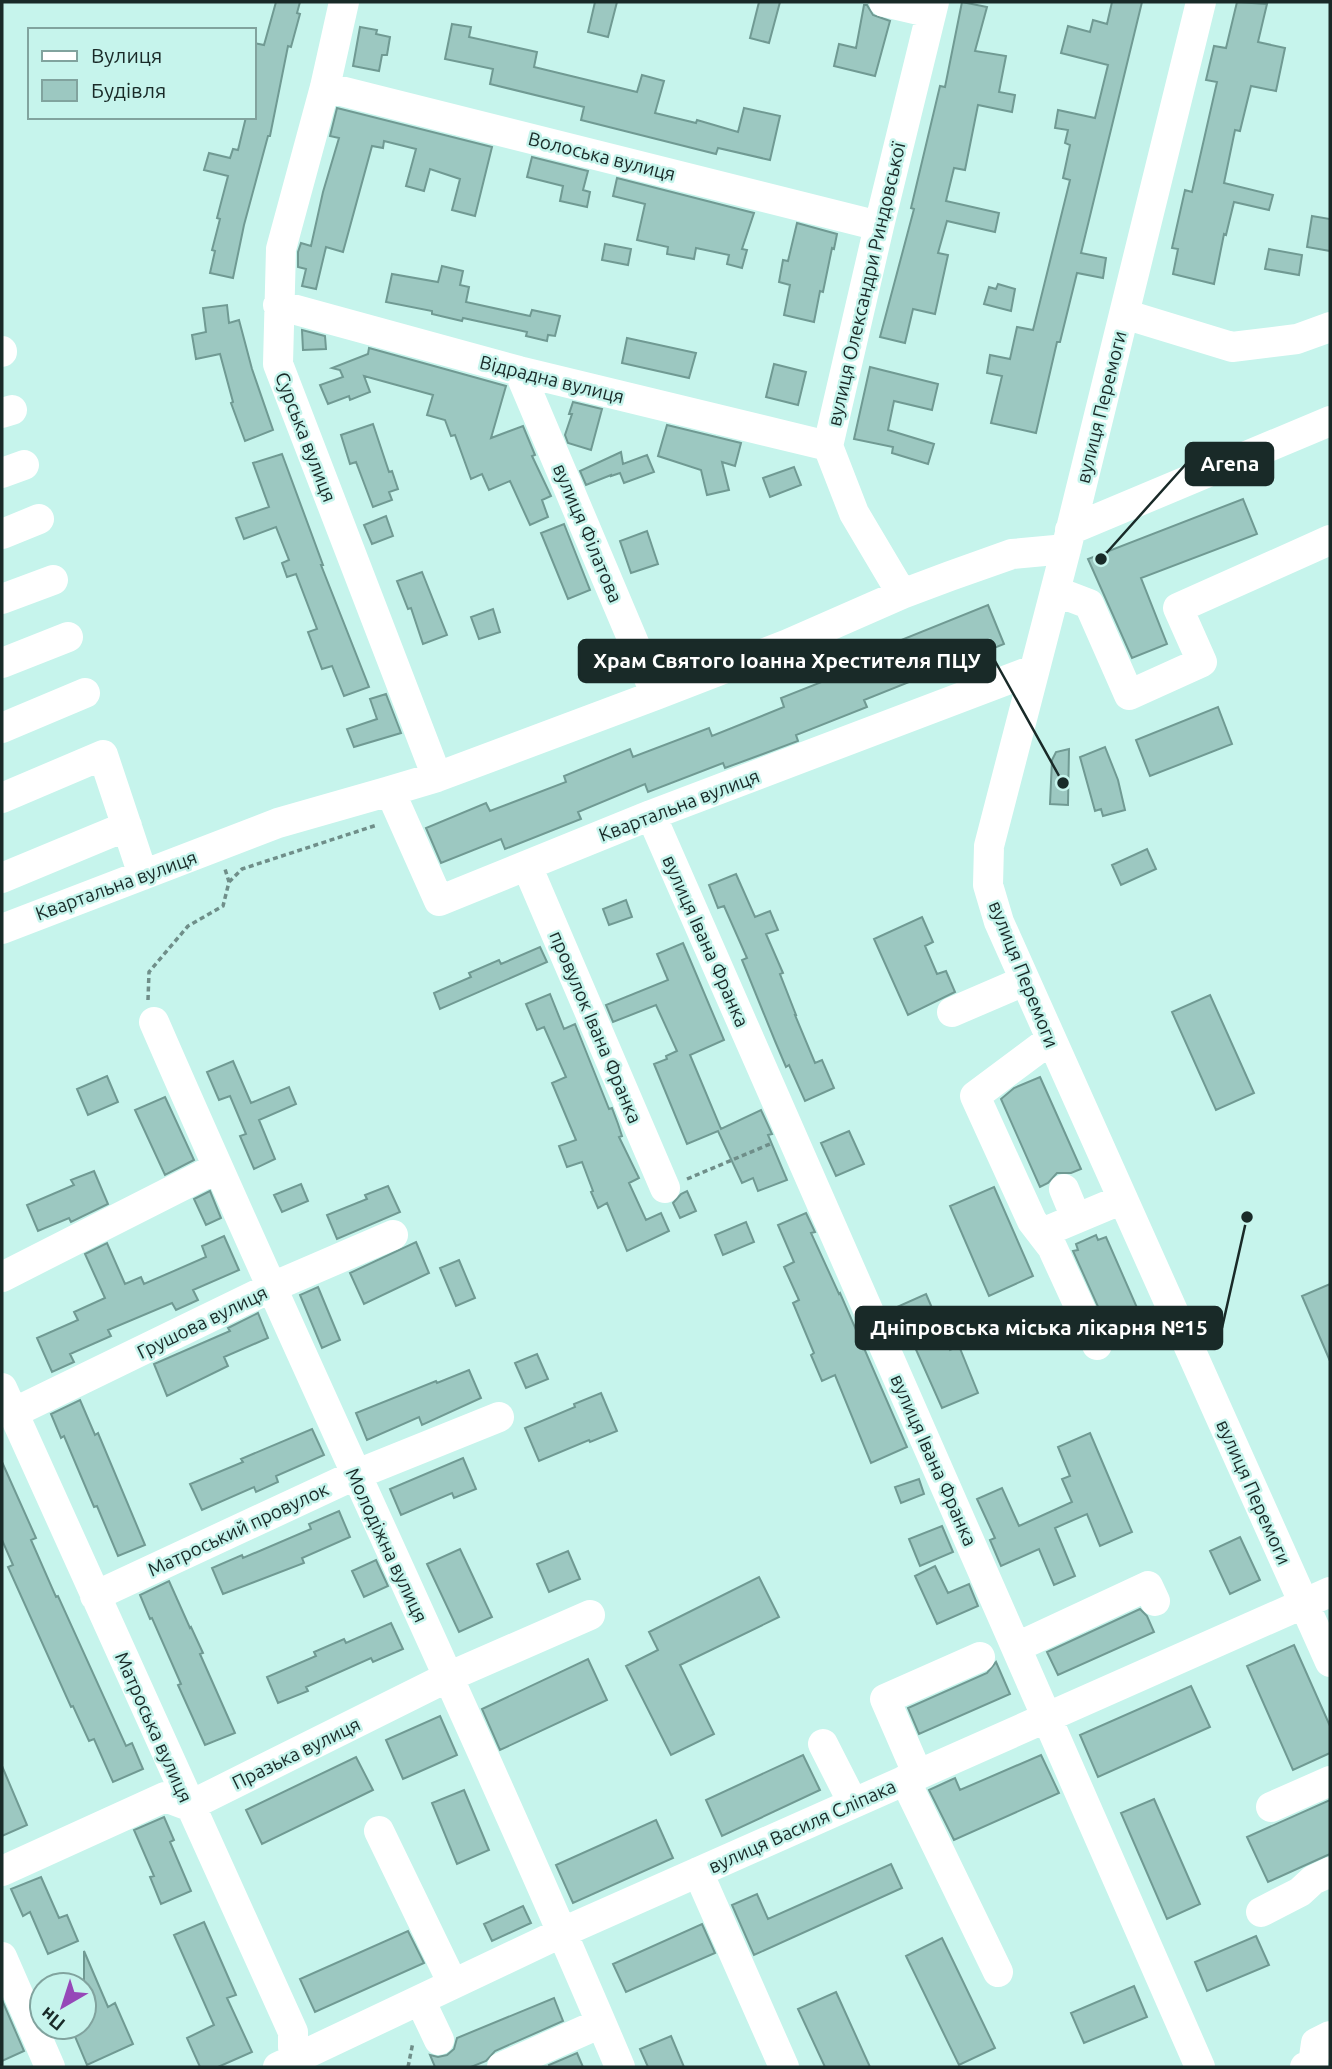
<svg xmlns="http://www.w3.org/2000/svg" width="1332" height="2069" font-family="Ubuntu,sans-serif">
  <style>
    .building { fill: #9cc8c1; stroke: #709a93; stroke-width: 2 }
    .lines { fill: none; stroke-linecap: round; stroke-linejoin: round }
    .path { stroke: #6f8e89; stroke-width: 3.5; stroke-dasharray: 5 3.5; stroke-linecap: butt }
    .minor { stroke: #fff; stroke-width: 30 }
    .labels { text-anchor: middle; stroke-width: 5; stroke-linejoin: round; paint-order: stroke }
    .street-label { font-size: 19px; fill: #192a28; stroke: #c6f4ec }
    .leader { fill: none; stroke: #192a28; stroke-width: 2.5 }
    .callout-dot { fill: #192a28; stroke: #c6f4ec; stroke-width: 2.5 }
    .callout { fill: #192a28; stroke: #192a28; stroke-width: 2.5 }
    .callout-label { font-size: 21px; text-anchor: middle; font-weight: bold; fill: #fff }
  </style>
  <rect width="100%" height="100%" fill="#c6f4ec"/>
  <path class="building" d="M276 2H300L297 13 300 14 291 47 288 46 270 136H268L244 225 233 278 210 273 215 251 212 250 220 219 217 218 228 176 204 170 209 153 230 158 233 149 238 150 246 117H254V43L264 45Z
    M595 2H617L608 37 588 32Z
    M759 2H780L769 43 750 38Z
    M962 2 987 7 975 51 1006 56 999 92 1015 95 1012 112 978 105 965 170 954 168 946 201 999 213 995 232 947 221 938 253 948 255 935 314 913 309 905 343 880 337 914 209 911 208 940 86 945 87Z
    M1112 2H1142L1081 253 1106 258 1103 278 1077 273 1060 342H1057L1036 433 991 423 1002 376 987 373 990 355 1010 359 1017 327 1033 330 1070 180 1063 178 1070 145 1065 143 1068 130 1055 128 1058 110 1095 118 1108 65 1061 53 1068 26 1090 32 1093 20 1107 24Z
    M1237 2 1267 4 1258 42 1285 48 1276 91 1251 86 1240 131 1235 130 1224 183 1273 195 1269 210 1234 202 1226 235 1224 234 1214 284 1173 274 1178 249 1172 248 1185 190 1192 192 1217 82 1206 80 1214 46 1226 48Z
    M864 5H867L873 15 890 21 875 76 834 66 839 44 856 48Z
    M452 24 471 27 469 37 537 52 534 67 637 92 642 75 664 81 655 113 696 123 697 120 738 132 744 108 780 116 770 160 718 148 716 154 581 120 584 107 490 84 493 69 445 59Z
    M360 27 377 30 376 34 390 37 387 55H382L379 71 353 66Z
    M337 108 492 147 475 216 452 210 460 179 430 169 424 191 406 186 416 149 384 141 383 148 372 146 343 252 326 247 316 289 302 286 306 269 298 267V252L301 243 311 246 323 192 339 138 330 136Z
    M532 157 588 171 583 190 590 192 587 207 560 201 563 186 527 177Z
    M617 178 754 213 742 249 747 250 742 268 727 264 729 255 696 248 694 259 667 254 668 247 637 240 645 204 613 196Z
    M1312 216 1330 219V251L1307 247Z
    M797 223 837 234 834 249 832 248 823 292 820 291 814 322 784 315 790 285 779 282 783 260 788 261Z
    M605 244 631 249 628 265 602 260Z
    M1269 249 1302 255 1299 275 1265 269Z
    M442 266 463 271 460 285 469 287 466 302 530 316 532 310 560 316 555 336 548 335 547 341 526 336 527 332 463 318 462 321 432 314V311L386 302 392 274 438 282Z
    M998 284 1015 289 1011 311 984 304 989 287 996 289Z
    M227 305 229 323 239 320 252 369 273 430 245 441 231 403 233 402 220 354 196 359 192 335 206 332 203 308Z
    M302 330 325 336 326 349 303 350Z
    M627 338 696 353 689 378 622 363Z
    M369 348 506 386 491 438 523 426 535 455 532 456 551 496 542 500 548 517 530 525 510 481 489 490 482 474 471 479 455 435 451 436 445 420 427 415 433 395 364 376 370 392 350 400 349 396 328 404 320 385 343 377 340 370 332 368 368 354Z
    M774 364 806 372 798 405 766 397Z
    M870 367 938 384 932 410 894 401 888 430 934 444 928 464 892 453 893 447 854 439Z
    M573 402 602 409 591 450 568 443 565 435 572 414H569Z
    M373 424 389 472 392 471 398 489 389 492 392 500 373 507 356 462 350 464 341 435Z
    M667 425 741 443 735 466 722 462 729 490 707 495 701 470 658 456Z
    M621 452 623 464 647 455 654 472 624 483 620 473 611 476V475L586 485 580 471Z
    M282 454 323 565H321L369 687 344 696 332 666 322 669 308 632 317 629 296 574 287 577 282 563 289 560 276 527 244 539 236 518 269 507 253 463Z
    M794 467 801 485 770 497 763 478Z
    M1243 499 1257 534 1141 578 1167 644 1132 658 1088 559Z
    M386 516 393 536 372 544 364 525Z
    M564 524 590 590 568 599 541 533Z
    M647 531 658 564 631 573 620 541Z
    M422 572 447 635 423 644 411 608 408 609 397 581Z
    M988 605 1004 644 864 700 867 707 796 735 798 741 725 768 723 763 648 792 645 784 578 812 581 819 505 849 501 839 441 863 426 828 486 803 490 811 566 782 564 776 630 749 633 757 709 728 712 736 784 707 781 698 852 670 849 661Z
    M493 609 500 632 479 639 471 617Z
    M386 694 401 733 354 747 347 729 377 719 370 699Z
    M1218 707 1232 744 1150 776 1136 740Z
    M1105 747 1118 780 1125 810 1103 816 1101 809 1095 811 1080 757Z
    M1069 749 1068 805 1050 804 1052 760 1056 752Z
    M1147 849 1156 869 1121 885 1112 865Z
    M736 874 755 917 770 911 778 930 766 934 783 973 780 974 796 1015H795L815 1063 822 1060 834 1088 805 1101 789 1065 786 1067 775 1041 742 960 747 958 724 906 718 908 709 885Z
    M626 900 632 917 609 925 603 909Z
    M922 917 933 942 925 946 937 974 946 971 955 992 908 1015 874 939Z
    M683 943 724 1040 690 1055 721 1129 761 1110 772 1134 768 1135 787 1180 758 1191 753 1178 742 1183 718 1131 687 1144 654 1064 667 1059 666 1056 677 1051 656 1005 613 1022 606 1005 668 980 657 954Z
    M540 947 547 962 440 1009 434 993 471 977 469 973 499 960 501 964Z
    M550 994 564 1029 575 1024 609 1109 612 1108 618 1124 622 1136 619 1137 639 1178 629 1183 646 1220 661 1213 669 1231 627 1251 607 1203 598 1208 591 1192 593 1191 582 1162 567 1167 559 1146 576 1140 552 1083 566 1077 544 1027 537 1030 526 1004Z
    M1210 995 1254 1093 1216 1110 1172 1012Z
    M233 1061 251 1103 289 1087 296 1104 259 1120 275 1159 254 1169 240 1136 246 1134 230 1096 219 1100 207 1072Z
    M107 1076 118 1102 88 1115 77 1089Z
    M1040 1077 1081 1169 1071 1173H1057L1048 1183 1040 1187 1001 1099 1014 1088Z
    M165 1097 194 1160 165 1175 135 1110Z
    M849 1131 864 1164 836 1176 821 1143Z
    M94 1171 108 1204 71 1222 69 1218 38 1231 27 1205 74 1185 71 1180Z
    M301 1184 308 1201 282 1212 274 1195Z
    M388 1186 400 1212 337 1239 327 1215 367 1199 365 1195Z
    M994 1187 1033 1276 989 1296 950 1206Z
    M210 1191 221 1218 206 1225 194 1199Z
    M687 1191 696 1211 680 1218 673 1203 681 1194Z
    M806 1213 815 1232 811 1233 839 1294 840 1293 907 1447 871 1463 835 1375 822 1381 811 1355 814 1353 793 1303 799 1300 784 1267 794 1262 778 1225Z
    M746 1222 754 1242 723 1255 715 1235Z
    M1096 1235 1098 1240 1106 1237 1145 1326 1113 1340 1073 1251 1078 1250 1076 1244Z
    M224 1236 239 1270 193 1290 198 1300 176 1310 172 1303 108 1330 111 1336 70 1354 74 1362 52 1372 37 1338 78 1320 74 1312 105 1298 85 1254 107 1243 125 1284 141 1277 144 1284 206 1257 202 1246Z
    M416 1242 429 1273 364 1304 350 1273Z
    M459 1260 475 1298 456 1306 440 1268Z
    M1330 1284V1361L1302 1296Z
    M318 1287 340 1340 322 1348 300 1295Z
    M926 1294 950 1350 959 1346 978 1393 942 1408 897 1307Z
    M258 1313 268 1338 224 1357 228 1366 167 1396 154 1364 230 1331 228 1328Z
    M537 1354 548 1379 526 1388 515 1363Z
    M469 1370 481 1398 422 1425 419 1417 367 1440 356 1413 436 1381 437 1383Z
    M601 1393 617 1431 590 1442 589 1440 539 1461 525 1428 575 1407 574 1404Z
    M80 1400 95 1435 98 1433 145 1545 118 1556 97 1506 94 1507 64 1436 61 1438 51 1414Z
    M312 1429 324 1455 276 1476 278 1482 256 1492 254 1487 202 1510 190 1484 243 1462 241 1459Z
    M1090 1433 1132 1532 1100 1546 1087 1514 1055 1528 1075 1576 1054 1585 1039 1549 1001 1566 990 1540 995 1538 977 1499 1002 1488 1019 1526 1072 1502 1062 1479 1070 1476 1058 1447Z
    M463 1458 476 1489 454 1498 452 1493 401 1515 390 1489Z
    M2 1462 36 1538 31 1540 56 1597 58 1596 126 1746 132 1743 143 1769 113 1782 94 1739 89 1741 73 1706 71 1707 8 1567 13 1565 2 1540Z
    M919 1479 924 1494 901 1503 895 1487Z
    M339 1511 350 1537 302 1558 304 1563 223 1594 212 1568 242 1555 243 1558 311 1529 309 1524Z
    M942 1526 953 1552 920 1566 909 1539Z
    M1240 1537 1260 1580 1230 1594 1210 1551Z
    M460 1549 492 1617 459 1632 427 1564Z
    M568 1551 580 1579 549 1592 537 1564Z
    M376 1560 388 1586 364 1597 352 1571Z
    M935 1566 948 1593 969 1584 978 1606 937 1624 915 1576Z
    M759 1577 779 1617 680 1665 714 1734 671 1755 626 1666 658 1650 649 1632Z
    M169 1581 190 1628 191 1627 203 1653 200 1654 235 1733 205 1745 178 1685 181 1684 152 1618 150 1619 140 1595Z
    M1140 1609 1147 1616 1154 1632 1058 1675 1047 1652Z
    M391 1623 403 1649 373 1662 371 1658 306 1687 308 1691 278 1703 267 1677 316 1656 314 1652 344 1639 346 1643Z
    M1294 1645 1330 1726V1753L1293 1770 1247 1666Z
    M588 1659 607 1700 500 1750 482 1709Z
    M996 1662 1010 1694 919 1734 908 1708 987 1673Z
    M1191 1686 1210 1727 1098 1777 1080 1735Z
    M440 1716 457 1755 403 1779 386 1740Z
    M803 1755 820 1790 722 1836 706 1800Z
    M1041 1755 1059 1793 954 1840 929 1790 955 1778 960 1790Z
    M356 1757 373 1790 262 1844 246 1810Z
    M2 1766 27 1825 2 1836Z
    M464 1790 489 1850 457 1864 432 1803Z
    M1154 1799 1200 1904 1167 1919 1121 1813Z
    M1330 1800V1854L1268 1882 1247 1837Z
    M164 1817 174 1840 170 1842 191 1891 161 1904 150 1877 154 1876 134 1830Z
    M656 1820 673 1858 573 1903 556 1865Z
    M891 1864 902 1888 754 1955 732 1905 757 1894 768 1919Z
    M41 1877 59 1918 67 1915 78 1941 48 1954 30 1912 23 1916 11 1889Z
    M523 1906 531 1923 492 1941 484 1924Z
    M204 1922 236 1995 227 1998 252 2052 218 2067H200L187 2038 214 2025 174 1935Z
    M702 1924 715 1953 626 1992 613 1964Z
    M408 1931 424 1963 315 2012 300 1979Z
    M1256 1936 1269 1965 1207 1991 1195 1962Z
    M942 1938 995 2048 959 2065 906 1956Z
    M84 1951 108 2007 115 2003 133 2044 87 2065 71 2027H84Z
    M1134 1986 1147 2017 1084 2043 1071 2013Z
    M836 1992 870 2067H825L798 2009Z
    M554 1998 563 2021 495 2051 486 2061 471 2067H435L430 2055 438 2057 447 2055 454 2049 457 2038Z
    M2 2000 24 2051 2 2061Z
    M671 2036 684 2067H648L640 2049Z
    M577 2053 583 2067H550L549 2065Z"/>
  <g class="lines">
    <path class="path" d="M229 882 242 869 377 825
      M148 1000 149 972 188 926 223 906 229 882 225 869
      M687 1179 770 1144
      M408 2067 413 2042"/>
    <path class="minor" d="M344 2 325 87 281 249 278 364 437 777
      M884 2 931 13
      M1201 2 1066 549 989 846 988 885 999 922 1330 1662
      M325 87 879 226
      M278 305 519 371 828 446
      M1124 314 1232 347 1297 339 1330 327
      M2 352V351
      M519 371 656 695
      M2 413 12 410
      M2 473 24 465
      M1070 530 1330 421
      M2 534 39 519
      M1055 591 1089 604 1129 695 1202 662 1178 608 1330 540
      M902 594 854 513 828 446 879 226 934 2
      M2 599 53 580
      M2 663 68 637
      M1033 670 651 815 439 901 390 791 437 777 656 695 788 644 902 594 950 576 1012 554 1066 549
      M2 728 85 693
      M2 798 103 755 143 875
      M651 815 1200 2067
      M527 866 665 1188
      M2 878 127 826
      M2 929 278 823 390 791
      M952 1012 1024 981
      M154 1022C306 1372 471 1716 620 2067
      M1050 1040 975 1096 1032 1221 1052 1247 1097 1345
      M1064 1189 1076 1218
      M1042 1233 1123 1199
      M2 1277 217 1168
      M2 1388 293 2032V2047L298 2067
      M13 1413 270 1288 393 1235
      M95 1596 355 1475 499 1417
      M1017 1647 1148 1586 1155 1601
      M823 1744 853 1803
      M918 1775 885 1699 980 1657
      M905 1780 998 1972
      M1271 1807 1330 1781
      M379 1831 453 1984
      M2 1871 165 1797 189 1806 448 1677 590 1615
      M698 1872 784 2067
      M1261 1912 1300 1892 1313 1880 1330 1872
      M2 1957 50 2067
      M420 2000 439 2040
      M278 2067 563 1932 1330 1592
      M502 2067 601 2023
      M1305 2067 1313 2064 1316 2043 1330 2036"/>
  </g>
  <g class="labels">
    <g class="street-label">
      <text transform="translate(602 156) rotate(14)" y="7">Волоська вулиця</text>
      <text transform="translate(866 284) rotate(-77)" y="7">вулиця Олександри Риндовської</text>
      <text transform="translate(552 379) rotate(14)" y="7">Відрадна вулиця</text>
      <text transform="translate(1101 407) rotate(-76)" y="7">вулиця Перемоги</text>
      <text transform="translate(306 437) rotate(69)" y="7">Сурська вулиця</text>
      <text transform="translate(588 533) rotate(67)" y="7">вулиця Філатова</text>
      <text transform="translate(679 805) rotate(-21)" y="7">Квартальна вулиця</text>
      <text transform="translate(116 885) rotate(-20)" y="7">Квартальна вулиця</text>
      <text transform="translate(706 941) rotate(66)" y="7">вулиця Івана Франка</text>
      <text transform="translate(1024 974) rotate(68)" y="7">вулиця Перемоги</text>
      <text transform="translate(596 1027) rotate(67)" y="7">провулок Івана Франка</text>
      <text transform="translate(202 1322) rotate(-26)" y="7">Грушова вулиця</text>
      <text transform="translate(934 1460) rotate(66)" y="7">вулиця Івана Франка</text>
      <text transform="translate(1254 1492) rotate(66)" y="7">вулиця Перемоги</text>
      <text transform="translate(238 1529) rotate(-25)" y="7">Матроський провулок</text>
      <text transform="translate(387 1545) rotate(65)" y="7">Молодіжна вулиця</text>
      <text transform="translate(154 1727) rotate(66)" y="7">Матроська вулиця</text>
      <text transform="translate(296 1753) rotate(-26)" y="7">Празька вулиця</text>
      <text transform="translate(802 1826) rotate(-24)" y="7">вулиця Василя Сліпака</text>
    </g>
  </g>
  <path class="leader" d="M1101 559L1186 464M1063 783L995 661M1247 1217L1222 1328"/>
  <g class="callout-dot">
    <circle cx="1101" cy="559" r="7"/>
    <circle cx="1063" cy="783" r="7"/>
    <circle cx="1247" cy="1217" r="7"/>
  </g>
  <g class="callout">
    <rect x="1186" y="443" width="87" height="42" rx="7"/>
    <rect x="579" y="640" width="416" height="42" rx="7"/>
    <rect x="856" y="1307" width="366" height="42" rx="7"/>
  </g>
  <g class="callout-label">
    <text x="1230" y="471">Arena</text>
    <text x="787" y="668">Храм Святого Іоанна Хрестителя ПЦУ</text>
    <text x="1039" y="1335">Дніпровська міська лікарня №15</text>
  </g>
  <rect width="1332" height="2069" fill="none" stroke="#192a28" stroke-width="7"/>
  <rect x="28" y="28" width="228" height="91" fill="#c6f4ec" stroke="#81a39e" stroke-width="2"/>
  <rect x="42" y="51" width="35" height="10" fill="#ffffff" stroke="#81a39e" stroke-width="2"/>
  <text x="91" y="63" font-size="21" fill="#192a28">Вулиця</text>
  <rect x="42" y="80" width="35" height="21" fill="#9cc8c1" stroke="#81a39e" stroke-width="2"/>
  <text x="91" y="98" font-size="21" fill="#192a28">Будівля</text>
  <g transform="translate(63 2006) rotate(219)"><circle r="33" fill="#c6f4ec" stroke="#81a39e" stroke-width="2"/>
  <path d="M0-5L12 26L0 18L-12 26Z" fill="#9648b8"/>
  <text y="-10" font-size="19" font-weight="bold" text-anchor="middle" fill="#192a28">Пн</text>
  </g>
</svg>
